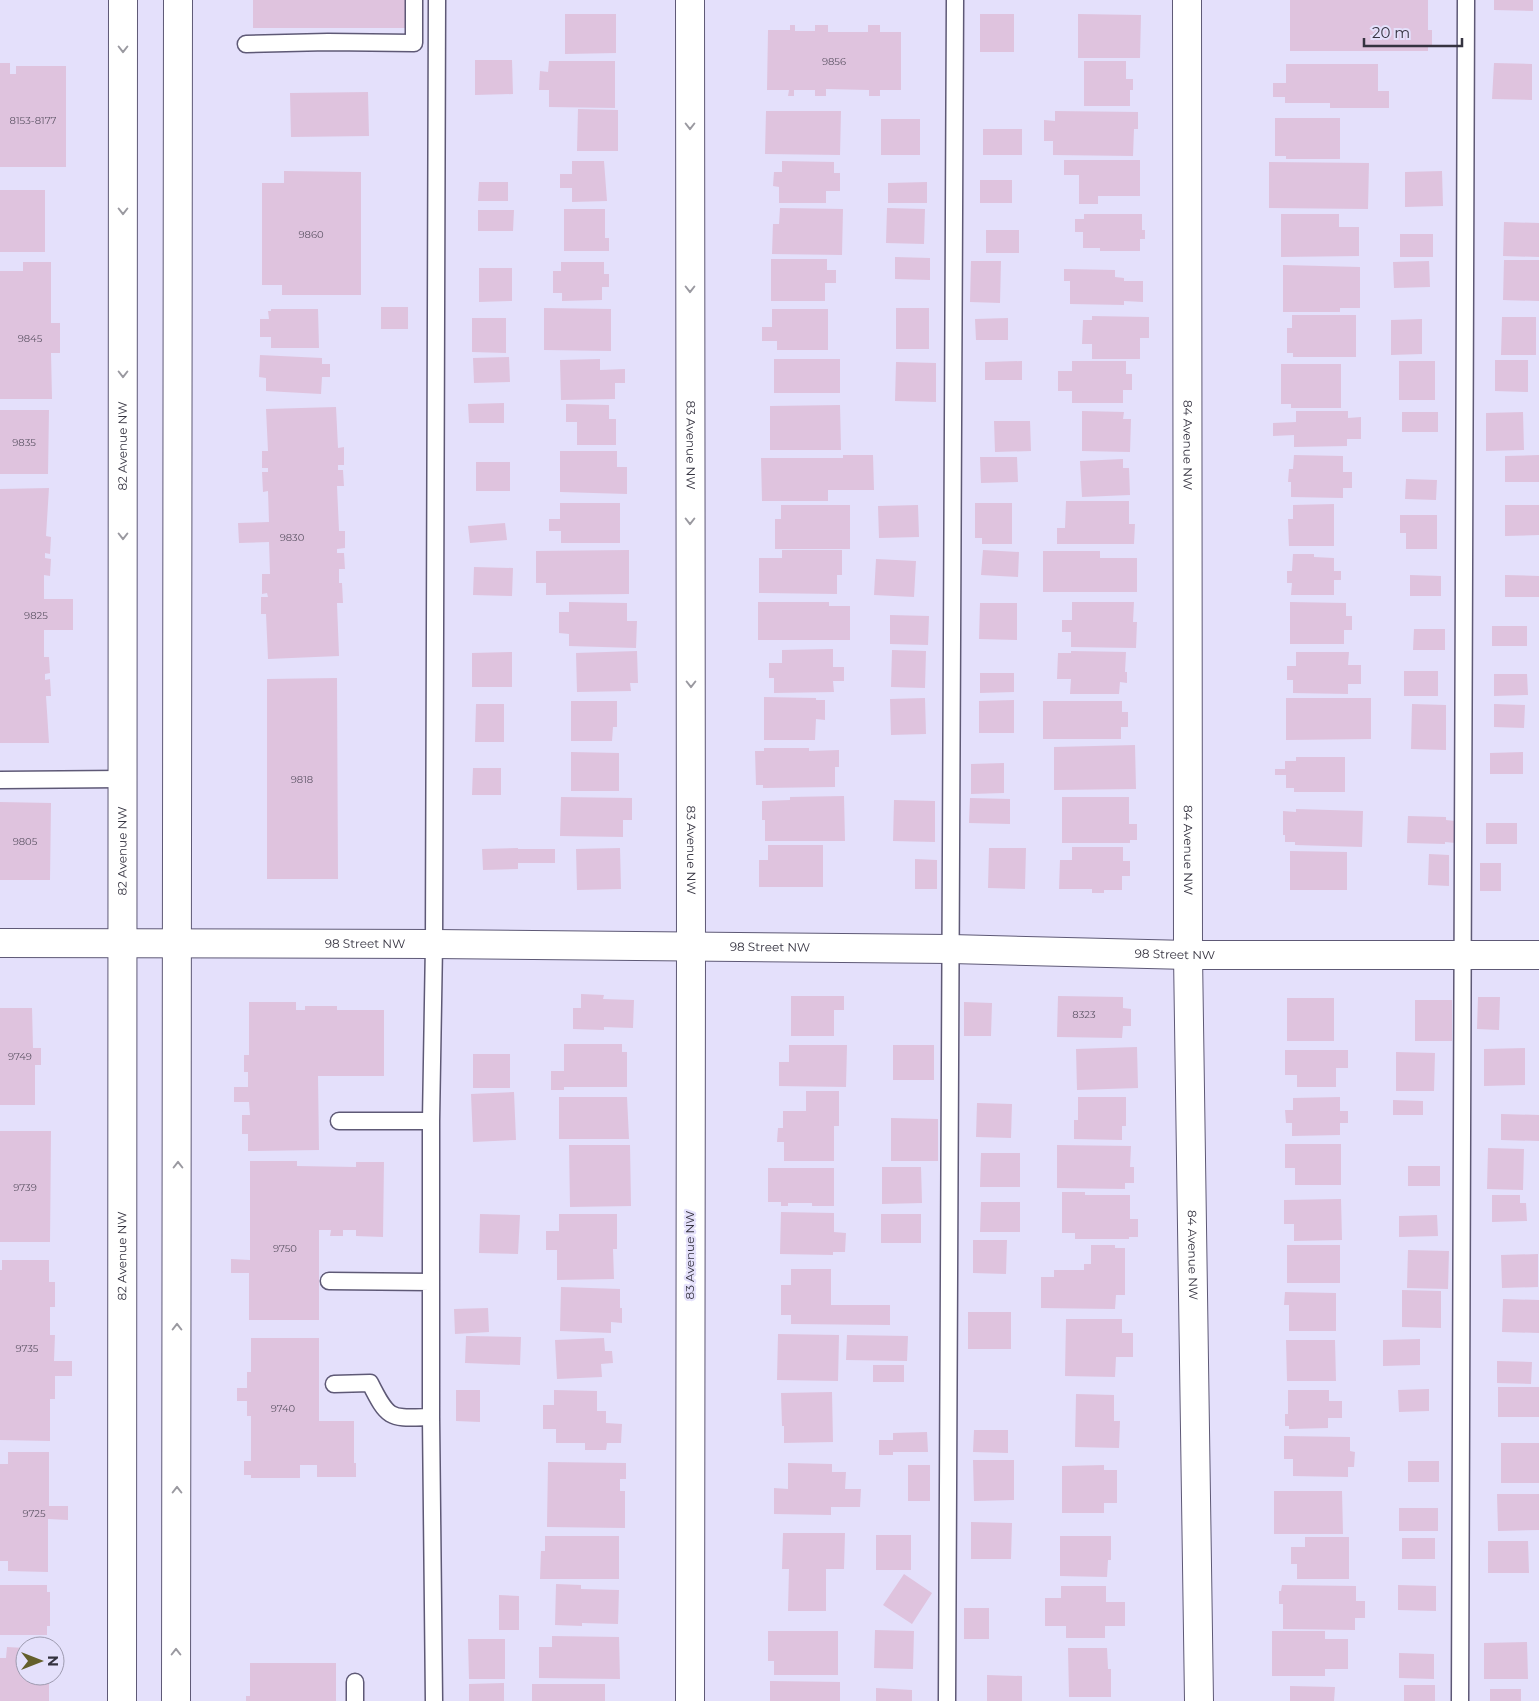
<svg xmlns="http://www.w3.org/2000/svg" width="1539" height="1701" font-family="Montserrat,sans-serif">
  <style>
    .building { fill: #dfc3de }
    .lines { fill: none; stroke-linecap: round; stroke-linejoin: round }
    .lane-casing { stroke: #5e5976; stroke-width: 19 }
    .street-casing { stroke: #5e5976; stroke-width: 30 }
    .secondary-casing { stroke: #5e5976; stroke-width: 30 }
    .lane { stroke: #fff; stroke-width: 16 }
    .street { stroke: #fff; stroke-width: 28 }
    .secondary { stroke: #fff; stroke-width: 28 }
    .oneway { stroke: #9a99a0 }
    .labels { text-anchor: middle; stroke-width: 4.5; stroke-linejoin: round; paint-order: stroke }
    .number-label { font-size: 10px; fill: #605768 }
    .street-label { font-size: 12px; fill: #353340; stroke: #e4e0fb }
  </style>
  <rect width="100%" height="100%" fill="#e4e0fb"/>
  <path class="building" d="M253 0H409V28H253Z
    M1290 0H1428V30H1432V45H1428V51H1290Z
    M1494 0H1533V11L1494 10Z
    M565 14H616V53L565 54Z
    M980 14H1014V52H980Z
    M1078 14 1141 15 1140 58H1078Z
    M790 25H795V31H815V25H828V32H868V25H880V32H901V90H880V96H869V90L826 89V96H815V90H794V96H788L789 90H767L768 30H790Z
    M475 60H512L513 94 475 95Z
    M549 61H615V108L549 107V90H539L540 71 548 72Z
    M1084 61H1126V79H1133V90H1130V106H1084Z
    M0 63H10V74H16V66H66V167H0Z
    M1494 63 1532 64V100L1492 99Z
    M1286 64H1378V91H1389V108H1330V103H1285V97H1273V83H1286Z
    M368 92 369 136 291 137 290 93Z
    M578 109 618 110V151H577Z
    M766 111H841L840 155 765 154Z
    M1055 111 1138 112V129H1134L1133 156 1053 155V141H1044V120L1055 121Z
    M1275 118H1340V159H1286V156H1275Z
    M881 119H920V155H881Z
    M983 129H1022V155H983Z
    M1064 160H1140V196H1098V204H1079V175H1064Z
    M572 161H604L607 201 572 202V188H560V174H572Z
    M782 161 834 162V173H840V191H826V203H779V187L773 186 774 172H782Z
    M1269 162 1369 163 1368 209 1269 208Z
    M284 171 361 172V295H282V285H262V183H284Z
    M1442 171 1443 206 1405 207V172Z
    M980 180H1012V203H980Z
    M479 182H508V201H478Z
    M927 182V203H888V183Z
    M0 190H45V252H0Z
    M780 208 843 209 842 255 772 254 773 224H779Z
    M887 208 925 209 924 244 886 243Z
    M564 209H605V238H609V251H564Z
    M478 210H514L513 231H478Z
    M1084 214H1142V230H1145V239H1140V251H1100V248H1083V232H1075V219H1084Z
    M1281 214H1339V227H1359V256L1281 257Z
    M1504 222 1539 223V257L1503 256Z
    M986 230H1019V253H986Z
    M1400 234H1433V257H1400Z
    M895 257 930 258V280L895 279Z
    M771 259H827V270H836V283H825V301H771Z
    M1504 260H1539V301L1503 300Z
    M971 261H1001L1000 303 970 302Z
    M1429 261 1430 287 1394 288 1393 262Z
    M23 262H51V323H60V353H51L52 399H0V271H23Z
    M561 262H604V274H609V287H602V300L562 301V293H553V271H561Z
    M1283 265 1360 267V308H1340V312H1283Z
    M479 268H512V301L479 302Z
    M1064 269 1115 270V277L1124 278V281H1143V302L1124 301V305L1070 304V281H1064Z
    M381 307H408V329H381Z
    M544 308 611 309V351L544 350Z
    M896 308H929V349H896Z
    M271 309H318L319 348H271V337H260V319H269L268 311H271Z
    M772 309H828V350H777V341H762V327H772Z
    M1292 315H1356V357H1293V353H1287V328H1292Z
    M1092 316 1149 317V338H1140V359H1092V344H1082L1083 320H1092Z
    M1502 317H1536V355H1501Z
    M472 318H506V353L472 352Z
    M1008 318V340H976L975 319Z
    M1422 319V354L1391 355V320Z
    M260 355 322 358V364H330V377H322L321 394 266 391V378L259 377Z
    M509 357 510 382 474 383 473 358Z
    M600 359V370L625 369V383H615V399L561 400 560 360Z
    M774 359H840V393H774Z
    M1495 360H1528V392L1495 391Z
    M1022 361V380H985V362Z
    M1072 361H1126V374H1132V390H1123V403H1072V391H1058V371H1072Z
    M1399 361H1435V400H1399Z
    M896 362 936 363V402L895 401Z
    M1281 364H1341V408H1291V404H1281Z
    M504 403V423H469L468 404Z
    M566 404 609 405V419H616V445H577V422H566Z
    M840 405 841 450H770V406Z
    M336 407 338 448 344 447V465H338V470H343L344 486H337L339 531H345V548L337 549V553H344L345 569H339V583H342L343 603H337L339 656 268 659 266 614H261V597H268L267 593 262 594V574H270L269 542 239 543 238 523 269 522 268 491 263 492 262 472H268V468H262V451H268L266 409Z
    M0 410H49L48 474H0Z
    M1082 411 1124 412 1123 419H1131L1130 452 1082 451Z
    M1296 411H1348V418L1361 417V439H1347V446L1294 447V435L1273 436V423L1296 422Z
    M1402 412H1438V432H1402Z
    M1523 412 1524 450 1486 451V413Z
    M994 421H1030L1031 451 995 452Z
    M560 451H617V467H627V494L560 492Z
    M843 455H873L874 490H828V501H762L761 458H843Z
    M1294 455 1343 456V472H1352V488H1343V498L1291 497V482H1288L1289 469H1293Z
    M1539 455V482H1505V456Z
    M980 457H1017L1018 482 981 483Z
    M1123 459V468H1129L1130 495 1082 497 1080 461Z
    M476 462H510V491H476Z
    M1406 479 1437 480 1436 500 1405 499Z
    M49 488 46 536 51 537 50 554 45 553V558L51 559 50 576 44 575V599H73V630H44V657H49L50 673 45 674V680L50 679 51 696H46L49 743H0V489Z
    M1066 501H1129V524H1135L1134 544H1057V528H1065Z
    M560 503H620V543H561V531H549V519H560Z
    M975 503H1012V544H982V538H975Z
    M1334 504V546H1289L1288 519H1293V505Z
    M781 505H850V549H775V519H781Z
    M918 505 919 537 879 538 878 506Z
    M1505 505H1539V535L1505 536Z
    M1400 515H1437V549H1406V533H1400Z
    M505 523 507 540 470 543 468 526Z
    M629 550V594L546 595V583H536V551Z
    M782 550H842V575H837V594L759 593V558H782Z
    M983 550 1019 552 1018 577 981 575Z
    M1043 551H1100V558H1137V592H1043Z
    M1293 554H1314V557L1334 558V571H1341V580H1334V595H1291L1292 583H1287V571H1292Z
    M876 559 916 561 914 597 874 595Z
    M474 567 513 568 512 596 473 595Z
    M1410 575 1441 576V596H1410Z
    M1505 575 1539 576V597H1505Z
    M569 602 627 603V621H637L636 648 569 646V634L559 633V612H569Z
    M758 602H829V606H850V640H758Z
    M1072 602H1134L1133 622H1137L1136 648 1071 647V632H1062V620H1072Z
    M1290 602 1346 603V616H1352V630H1344V644H1290Z
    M980 603H1017V640L979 639Z
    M890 615 929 616 928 645 890 644Z
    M1492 626H1527V646H1492Z
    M1414 629H1445V650H1413Z
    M833 649V667H844V681H833L834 692 774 693V678H769V663H782V650Z
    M892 650 926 651 925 688 891 687Z
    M637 651 638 683H630L631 691 577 692 576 653Z
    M1071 651 1126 652 1125 672H1127V683L1120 682 1119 694H1070L1071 679H1057L1058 653H1071Z
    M512 652V687H472V653Z
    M1296 652H1349L1348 665H1361V684H1348V694L1293 693V680H1287V666H1296Z
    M1404 671H1438V696H1404Z
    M980 673H1014V692L980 693Z
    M1494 674H1527L1528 695 1494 696Z
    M337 678 338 879H267V679Z
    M764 697 816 698V700H825V720L816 719 815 740H764Z
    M925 698 926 734 891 735 890 699Z
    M1286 698H1371V739L1286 740Z
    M1014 700V733H979V701Z
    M571 701H617V727H613L612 741H571Z
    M1043 701H1122V712H1128V727H1121V739H1043Z
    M476 704H504V742H475Z
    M1412 704 1446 705V750L1411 749Z
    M1494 704 1525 705 1524 728 1494 727Z
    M1135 745 1136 789 1054 790V747Z
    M764 748H809V751L839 750V767H835V787L763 788V785H756L755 751H764Z
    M571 752 619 753V791H571Z
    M1523 752V774H1490V753Z
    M1296 757H1345V792H1294V788H1286V775H1275V769H1285V761H1296Z
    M1004 763V793L971 794V764Z
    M473 768H501V795H472Z
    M844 796 845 841H765V820H762V801L790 800V797Z
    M561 797 632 798V820H623V837L560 836Z
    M1062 797H1129V824H1137V840H1130V843H1062Z
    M970 798 1010 799V824L969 823Z
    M894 800 935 801V842L893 841Z
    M0 802 51 803 50 880H0Z
    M1296 809 1363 811 1362 847 1295 845V842H1285V835H1283V811L1296 812Z
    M1408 816 1446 817V820L1455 821V843L1445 842V844L1407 843Z
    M1486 823H1517V844H1486Z
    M768 845H823V887H759V860H768Z
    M1072 847H1123V861H1130V876H1122V890H1104V893H1092V889H1059L1060 860H1072Z
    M518 848V849H555V863H518V869L483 870 482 849Z
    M620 848 621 889 577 890 576 849Z
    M989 848H1026L1025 889 988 888Z
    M1290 851 1347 852V890H1290Z
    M1429 854 1449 855V886L1428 885Z
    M915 859 937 860V889H915Z
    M1480 863H1501V891H1480Z
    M581 994 604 995 603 999 634 1000 633 1028 604 1027V1030L573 1029V1008H581Z
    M791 996H844V1010H834V1036H791Z
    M1058 996 1123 997V1008L1131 1009V1026H1123L1122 1038 1057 1037Z
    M1478 997H1500L1499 1030 1477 1029Z
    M1287 998H1334V1041H1287Z
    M1415 1000H1452V1041H1415Z
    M249 1002H296V1010H305V1006H337V1010H384V1076H318L319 1150 248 1151V1134H242V1115H250L249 1102H234V1087H248V1072H244V1055H249Z
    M964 1002 992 1003 991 1036H964Z
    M0 1008H32L33 1048H41V1065H35V1105H0Z
    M564 1044H622V1052H627V1087H564V1090H551V1071H564Z
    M789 1045H847L846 1087 779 1086V1062H789Z
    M893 1045H934V1080H893Z
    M1137 1047 1138 1088 1077 1090 1076 1049Z
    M1525 1048V1085L1484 1086V1049Z
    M1285 1050H1348V1068H1336V1087H1297V1075H1285Z
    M1396 1052 1435 1053 1434 1091H1396Z
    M473 1054H510V1088H473Z
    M806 1091H839V1126H834V1161H784V1142H777L778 1128H783V1111H806Z
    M514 1092 516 1140 473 1142 471 1094Z
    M559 1097H627L629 1139H559Z
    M1078 1097H1126V1126H1122V1140L1074 1139V1120H1078Z
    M1340 1097V1111H1348V1123H1340V1135L1292 1136V1123H1286L1285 1110H1293V1098Z
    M1393 1100 1423 1101V1115H1393Z
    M977 1103 1012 1104 1011 1138 976 1137Z
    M1501 1114 1539 1115V1141L1501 1140Z
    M891 1118 938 1119V1161H891Z
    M0 1131H51L50 1242H0Z
    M1285 1144H1341V1185H1295V1168H1285Z
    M569 1145H630L631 1206 570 1207Z
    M1057 1145 1131 1146 1130 1167H1134V1183H1125V1189L1057 1188Z
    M1488 1148 1524 1149 1523 1190 1487 1189Z
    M981 1153H1020V1187H980Z
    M250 1161H297V1166L356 1167V1162H384L383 1237 356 1236V1230H343V1236H330L331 1230H319V1320H249V1273H231V1259L250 1260Z
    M1408 1166H1440V1186H1408Z
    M882 1167H921L922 1203 882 1204Z
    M768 1168H834V1206H812V1203H788V1206H781V1202H768Z
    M1062 1192H1085V1195H1130V1219H1138V1237H1129V1239H1075V1233H1062Z
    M1492 1195H1520V1203H1526L1527 1221 1492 1222Z
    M1341 1199 1342 1240 1294 1241V1224H1284V1200Z
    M981 1202H1020V1232H980Z
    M781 1212 834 1213V1232L846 1233 845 1252H833V1255L780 1254Z
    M480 1214 520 1215 518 1254 479 1253Z
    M559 1214H617V1249H613L614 1279 557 1280V1250H546V1231H559Z
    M881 1214H921V1243H881Z
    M1437 1215 1438 1236 1399 1237V1216Z
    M973 1240H1007L1006 1274 973 1273Z
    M1091 1245H1115V1248H1125V1295H1116L1115 1309 1041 1308V1277H1054V1270H1084V1264H1091Z
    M1287 1245H1340V1283H1287Z
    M1408 1250 1449 1251 1448 1289 1407 1288Z
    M1538 1254V1287L1502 1288 1501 1255Z
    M2 1260H49V1282H55V1307H50V1335H55L54 1361H72V1376H55V1399H50V1441L0 1440V1270H2Z
    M791 1269H831V1305H890V1325L791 1324V1315H781V1285H791Z
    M561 1287 620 1289V1308H622V1323L611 1322V1333L560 1331Z
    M1402 1290 1441 1291V1328L1402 1327Z
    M1285 1292 1336 1293V1331H1289V1305H1284Z
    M1503 1299 1539 1300V1333L1502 1332Z
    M488 1308 489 1332 455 1334 454 1309Z
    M968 1312H1011V1349H968Z
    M1066 1319H1122V1333H1133V1357H1116L1115 1377 1065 1376Z
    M778 1334 839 1335 838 1381 777 1380Z
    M847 1335 908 1336 907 1361 846 1360Z
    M466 1336 521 1337 520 1365 465 1363Z
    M251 1338H319V1421H354V1463H356V1477H317V1465H300V1478H251V1475H244V1461H251V1416H247V1401H237V1388H247V1372H251Z
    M604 1338 605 1351H612L613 1363 601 1364 602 1377 557 1379 555 1340Z
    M1420 1339V1365L1383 1366V1340Z
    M1286 1340H1335L1336 1381H1287Z
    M1497 1361 1532 1362 1531 1384 1497 1383Z
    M873 1365H904V1382H873Z
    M1498 1387H1539V1417H1498Z
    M1429 1389V1411L1399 1412 1398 1390Z
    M456 1390H480V1422L456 1421Z
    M554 1390 597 1391V1411H606V1423L622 1424 621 1443H607L606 1450H585V1443H556V1429H543V1405H554Z
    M1288 1390H1329V1401H1342V1418H1328V1428L1289 1429V1426H1285V1414H1288Z
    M832 1392 833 1442 784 1443V1426H782L781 1393Z
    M1076 1394 1114 1395V1421H1120L1119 1448 1075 1447Z
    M974 1430H1008V1453L973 1452Z
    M927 1432 928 1452H893V1455H879V1440H893V1433Z
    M1284 1436 1350 1437V1451L1355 1452 1354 1467H1348V1477L1293 1476V1459H1284Z
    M1501 1443H1539V1483H1501Z
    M8 1452H49V1506H68V1520L48 1519V1572L8 1571V1561H0V1464H8Z
    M973 1460H1014V1500L974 1501Z
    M1408 1461H1439V1482H1408Z
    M548 1462 626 1463V1479H620V1491H625V1528L547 1527Z
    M788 1463 832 1464V1472H846L845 1489H861L860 1507H831V1515L774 1514V1488L788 1489Z
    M908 1465H930V1501H908Z
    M1104 1465V1470H1117V1503H1104V1513H1062V1466Z
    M1274 1491H1342L1343 1534H1274Z
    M1497 1494H1539V1530L1498 1531Z
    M1399 1508H1438V1531H1399Z
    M971 1522 1012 1523 1011 1559H971Z
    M783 1533H845L844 1569H826V1611H788L789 1569H782Z
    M876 1535H911V1570H876Z
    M545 1536H619V1579H540L541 1551H545Z
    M1060 1536H1111V1560H1108L1107 1577 1060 1576Z
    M1305 1537H1349V1579H1297V1564H1291V1547H1305Z
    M1402 1538H1435V1559H1402Z
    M1488 1541H1528L1529 1573H1488Z
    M904 1574 932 1593 912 1624 883 1605Z
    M556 1584 581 1585V1589L619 1590 618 1624 582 1623V1626L555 1625Z
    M0 1585H47V1592H50V1626H47V1635H0Z
    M1282 1585 1356 1586V1601H1365V1618H1355V1630L1283 1629V1604H1279V1591H1281Z
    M1398 1585 1436 1586V1611L1398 1610Z
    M1061 1586H1106V1602H1125V1626H1105V1638H1066V1626H1045V1598H1061Z
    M499 1595 519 1596V1630H499Z
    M964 1608H989V1639H964Z
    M875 1630 914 1631 913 1669 874 1668Z
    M768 1631H838V1675H774V1661H768Z
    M1272 1631H1325V1639H1348V1669H1325V1676H1272Z
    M552 1636 619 1637 620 1679 539 1678V1647H552Z
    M468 1639H505V1679H469Z
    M1527 1642 1528 1679H1484V1643Z
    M7 1647 25 1648V1676H49V1701H0V1658H6Z
    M1068 1648H1107L1108 1669H1111V1697H1069Z
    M1399 1653 1434 1654V1679L1399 1678Z
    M250 1663H336V1701H246V1696H250Z
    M987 1675 1022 1676V1701H987Z
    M770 1681 840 1682V1701H770Z
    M504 1683V1701H469V1684Z
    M532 1684H605V1701H532Z
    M1404 1685H1435V1701H1404Z
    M1290 1686 1335 1687 1334 1701H1290Z
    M876 1688 912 1690V1701H876Z
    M1490 1689H1521V1701H1490Z"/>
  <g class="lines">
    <defs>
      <path id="lane" d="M246 44 328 42 414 43V0
        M0 780 123 779
        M339 1121H431
        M329 1281 431 1282
        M334 1384 370 1383C389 1421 390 1418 431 1417
        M355 1701V1682
        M434 1701 431 1417V1121L434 944 437 0
        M947 1701 955 0
        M1460 1701 1466 0"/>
      <g id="street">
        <path id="s1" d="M690 0 691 947 690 1701"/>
        <path id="s2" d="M1187 0 1188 955 1199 1701"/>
        <path id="s3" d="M0 943 434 944 951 949 1188 955H1539"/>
      </g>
      <g id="secondary">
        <path id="s4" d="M122 1701 123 0"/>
        <path d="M176 1701 178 0"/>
      </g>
    </defs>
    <use href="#lane" class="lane-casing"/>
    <use href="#street" class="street-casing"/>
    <use href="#secondary" class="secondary-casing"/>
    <use href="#lane" class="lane"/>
    <use href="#street" class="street"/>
    <use href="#secondary" class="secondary"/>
  </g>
  <defs><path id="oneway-chevron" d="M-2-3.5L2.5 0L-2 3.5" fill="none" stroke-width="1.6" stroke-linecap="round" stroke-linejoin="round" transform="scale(1.25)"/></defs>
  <g class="oneway">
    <use href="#oneway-chevron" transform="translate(123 49) rotate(90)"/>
    <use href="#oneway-chevron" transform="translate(690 126) rotate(90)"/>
    <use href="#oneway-chevron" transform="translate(123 211) rotate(90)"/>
    <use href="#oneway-chevron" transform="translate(690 289) rotate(90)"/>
    <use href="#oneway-chevron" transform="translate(123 374) rotate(90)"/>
    <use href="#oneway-chevron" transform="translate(690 521) rotate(90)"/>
    <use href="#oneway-chevron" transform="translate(123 536) rotate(90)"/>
    <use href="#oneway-chevron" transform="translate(691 684) rotate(90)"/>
    <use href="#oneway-chevron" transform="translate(178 1165) rotate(-90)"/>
    <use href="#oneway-chevron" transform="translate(177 1327) rotate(-90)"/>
    <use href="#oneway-chevron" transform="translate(177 1490) rotate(-90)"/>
    <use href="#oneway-chevron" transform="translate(176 1652) rotate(-90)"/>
  </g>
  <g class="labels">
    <g class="number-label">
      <text x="834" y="65">9856</text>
      <text x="33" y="124">8153-8177</text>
      <text x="311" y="238">9860</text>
      <text x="30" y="342">9845</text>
      <text x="24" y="446">9835</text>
      <text x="292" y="541">9830</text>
      <text x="36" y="619">9825</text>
      <text x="302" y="783">9818</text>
      <text x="25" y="845">9805</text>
      <text x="1084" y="1018">8323</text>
      <text x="20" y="1060">9749</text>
      <text x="25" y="1191">9739</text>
      <text x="285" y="1252">9750</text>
      <text x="27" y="1352">9735</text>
      <text x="283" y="1412">9740</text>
      <text x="34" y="1517">9725</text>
    </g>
    <g class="street-label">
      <text dy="4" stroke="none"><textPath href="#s4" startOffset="1255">82 Avenue NW</textPath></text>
      <text dy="4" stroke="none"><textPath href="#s1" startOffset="445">83 Avenue NW</textPath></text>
      <text dy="4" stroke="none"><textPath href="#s2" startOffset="445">84 Avenue NW</textPath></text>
      <text dy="4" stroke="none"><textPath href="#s4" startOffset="850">82 Avenue NW</textPath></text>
      <text dy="4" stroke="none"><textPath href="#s1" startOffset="850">83 Avenue NW</textPath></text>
      <text dy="4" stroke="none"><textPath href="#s2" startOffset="850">84 Avenue NW</textPath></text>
      <text dy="4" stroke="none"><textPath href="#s3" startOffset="365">98 Street NW</textPath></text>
      <text dy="4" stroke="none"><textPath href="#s3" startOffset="770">98 Street NW</textPath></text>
      <text dy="4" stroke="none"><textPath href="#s3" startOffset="1175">98 Street NW</textPath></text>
      <text dy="4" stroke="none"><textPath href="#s4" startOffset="445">82 Avenue NW</textPath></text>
      <text transform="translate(690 1255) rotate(-90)" y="4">83 Avenue NW</text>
      <text dy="4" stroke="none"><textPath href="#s2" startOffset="1255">84 Avenue NW</textPath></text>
    </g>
  </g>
  <g transform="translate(40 1661) rotate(90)"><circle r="24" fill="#e4e0fb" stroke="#9e9bb0"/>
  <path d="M0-4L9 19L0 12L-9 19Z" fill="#645f2b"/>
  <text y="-8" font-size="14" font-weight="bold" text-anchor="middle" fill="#353340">N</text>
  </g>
  <path d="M1364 38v8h98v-8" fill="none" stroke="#353340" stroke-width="2.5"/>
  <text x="1372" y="38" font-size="15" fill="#353340" stroke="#e4e0fb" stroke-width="4" paint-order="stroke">20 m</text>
</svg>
